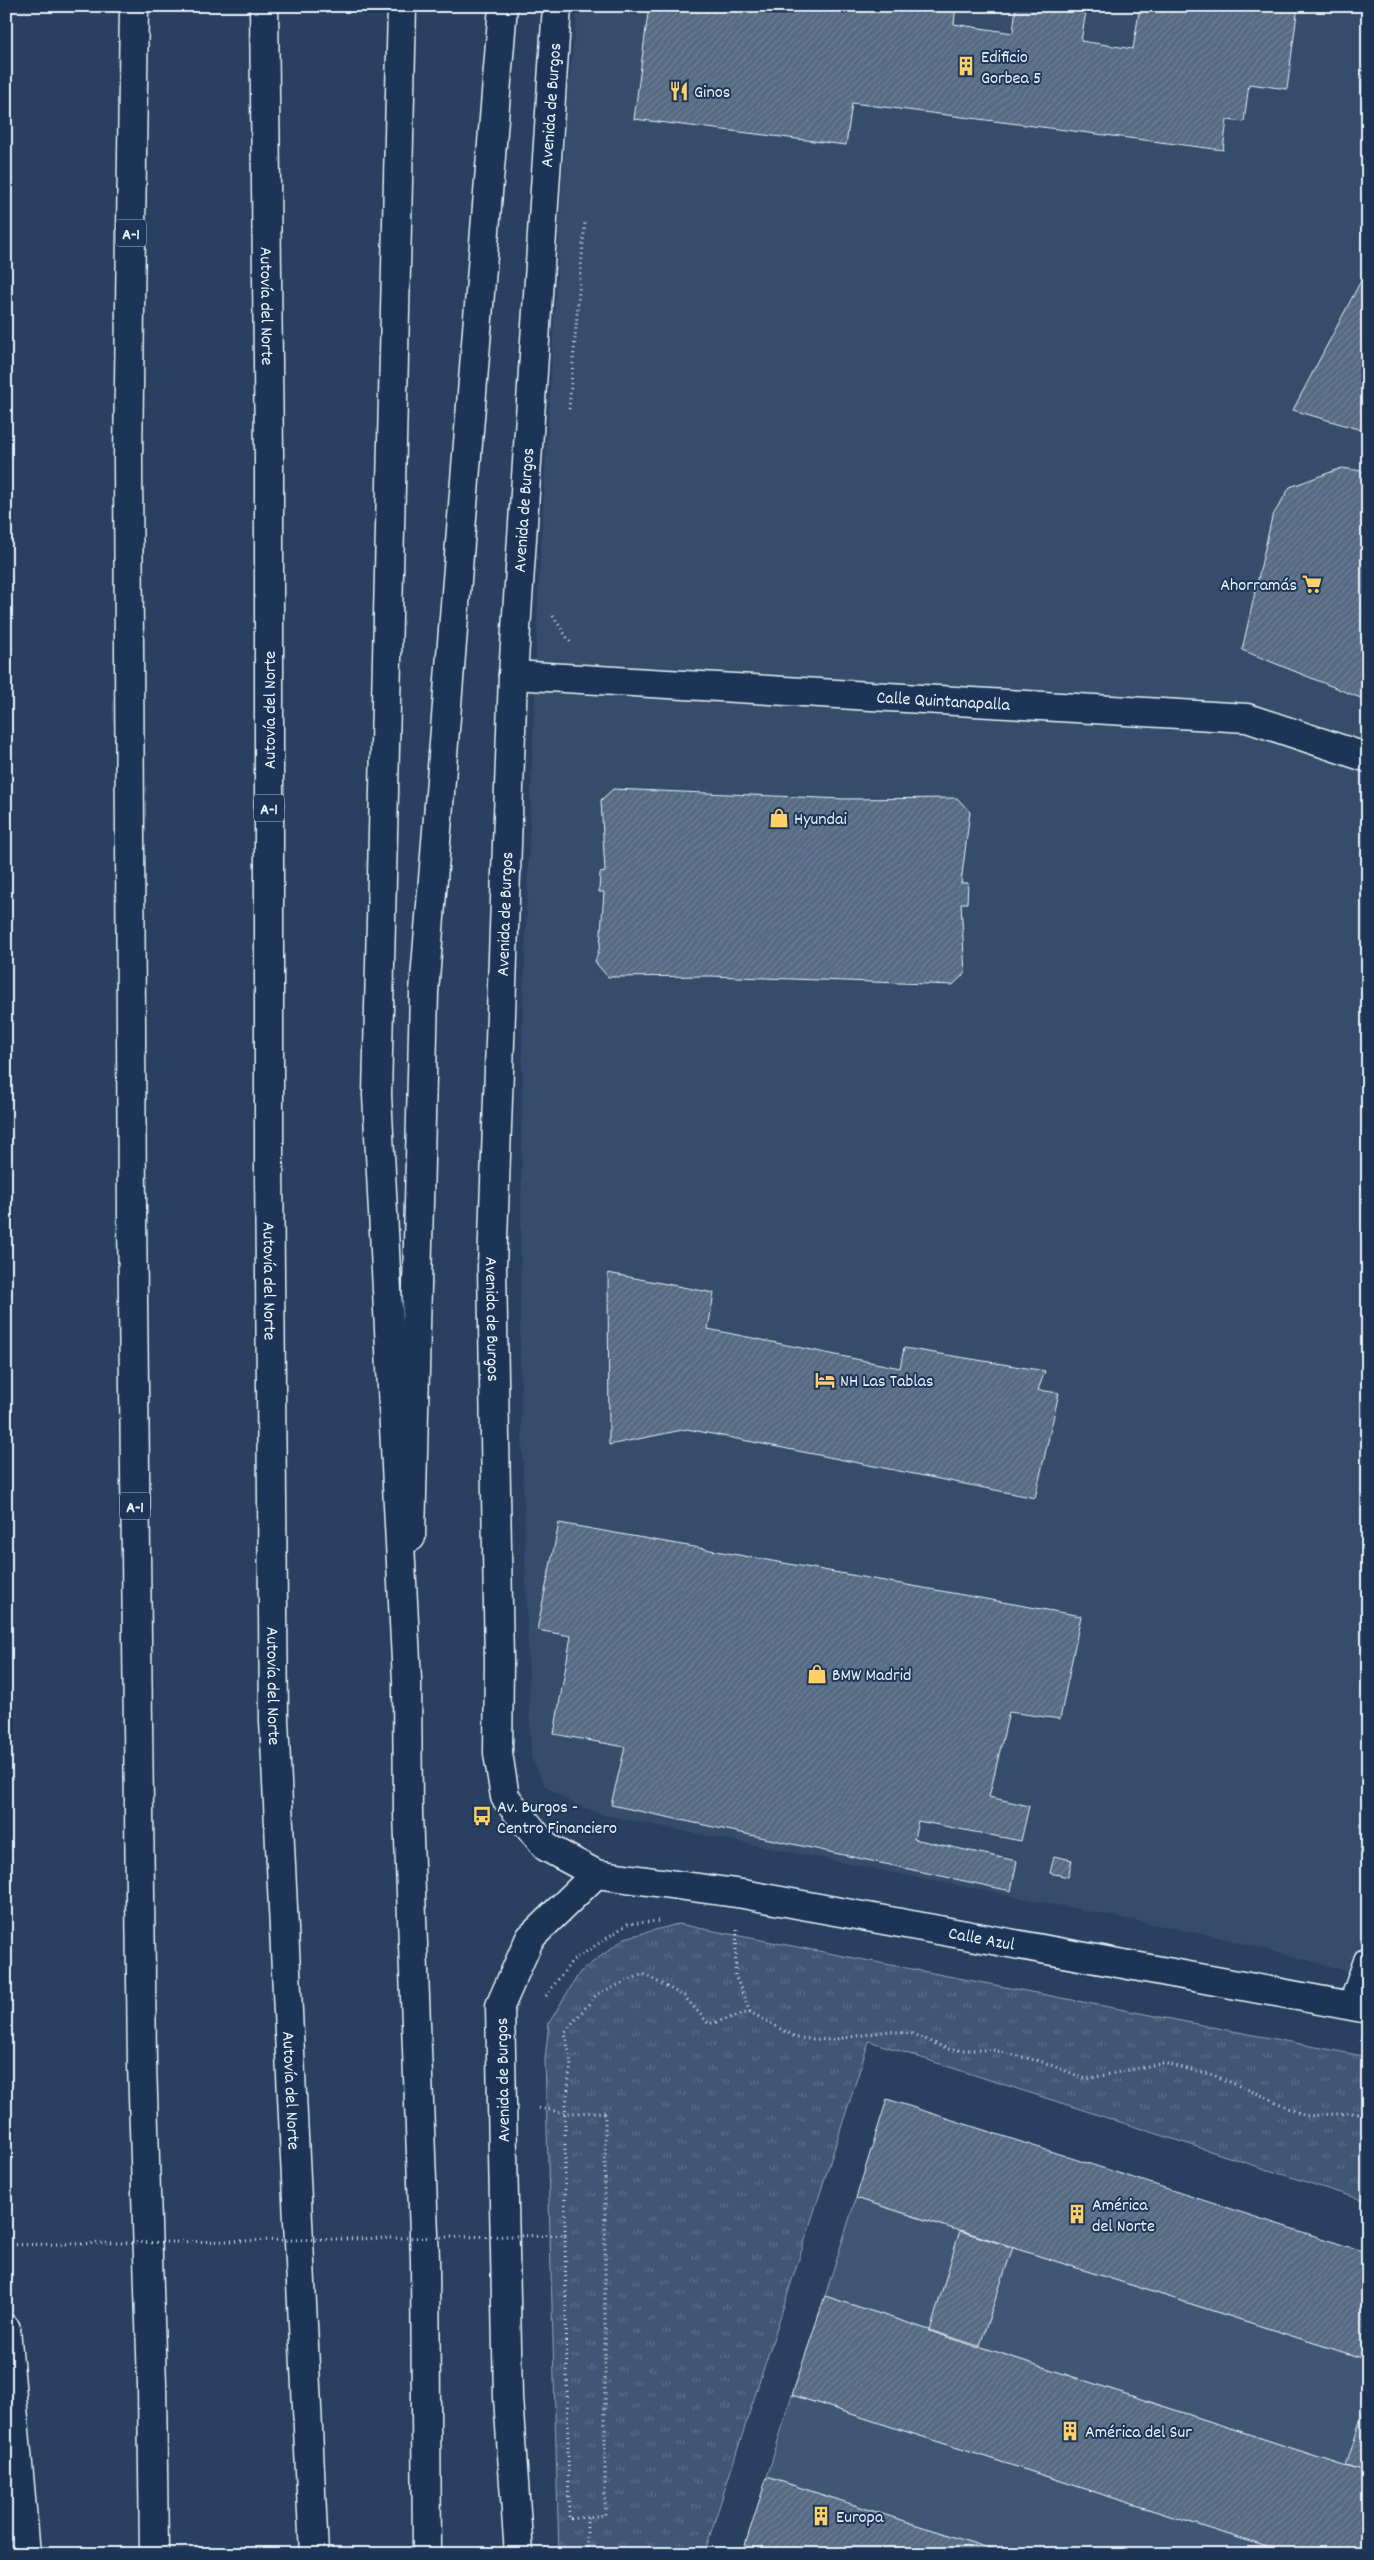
<svg xmlns="http://www.w3.org/2000/svg" width="1374" height="2560" font-family="Dekko,sans-serif">
  <style>
    .built { fill: #364d6b }
    .grass { fill: url(#grass-tufts); stroke: #94a4b6 }
    .garden { fill: #415774; stroke: #94a4b6 }
    .building { fill: url(#building-hatch); stroke: #e8f1f8 }
    .lines { fill: none; stroke-linecap: round; stroke-linejoin: round }
    .minor-casing { stroke: #e8f1f8; stroke-width: 31 }
    .tertiary-casing { stroke: #e8f1f8; stroke-width: 31 }
    .motorway-casing { stroke: #e8f1f8; stroke-width: 31 }
    .path { stroke: #e8f1f8; stroke-width: 3; stroke-dasharray: 1 4; stroke-linecap: butt }
    .minor { stroke: #1d3557; stroke-width: 28 }
    .tertiary { stroke: #1d3557; stroke-width: 28 }
    .motorway { stroke: #1d3557; stroke-width: 28 }
    .path-bridge { stroke: #e8f1f8; stroke-width: 3; stroke-dasharray: 1 4; stroke-linecap: butt }
    .labels { text-anchor: middle; stroke-width: 4; stroke-linejoin: round; paint-order: stroke }
    .shield { fill: #1d3557; stroke: #abb9c8; stroke-width: 1 }
    .shield-label { font-size: 16px; font-weight: bold; fill: #e8f1f8 }
    .poi-label { font-size: 18px; fill: #e8f1f8; stroke: #1d3557; text-anchor: start }
    .street-label { font-size: 18px; fill: #e8f1f8; stroke: #1d3557 }
  </style>
  <defs>
    <pattern id="grass-tufts" width="24" height="20" patternUnits="userSpaceOnUse" patternTransform="scale(1.25)"><rect width="24" height="20" fill="#415774"/><path d="M3 7l-1-3M5 7V3M7 7l1-3M15 17l-1-3M17 17v-4M19 17l1-3" fill="none" stroke="#5c7089"/></pattern>
    <pattern id="building-hatch" width="6" height="6" patternUnits="userSpaceOnUse" patternTransform="scale(1.25)"><rect width="6" height="6" fill="#556a83"/><path d="M-1 1l2-2M0 6l6-6M5 7l2-2" fill="none" stroke="#6d8095"/></pattern>
  </defs>
  <rect width="100%" height="100%" fill="#294061"/>
  <filter id="ink" filterUnits="userSpaceOnUse"><feTurbulence type="fractalNoise" baseFrequency=".02" numOctaves="2"/><feDisplacementMap in="SourceGraphic" scale="10" xChannelSelector="R" yChannelSelector="G"/><feConvolveMatrix kernelMatrix="1 2 1 2 8 2 1 2 1" color-interpolation-filters="sRGB"/></filter>
  <g filter="url(#ink)">
    <path class="built" d="M578 6H1368V1976L1218 1937 604 1815 573 1803 545 1786 531 1757 520 1362 523 1009 539 579 567 100Z"/>
    <path class="grass" d="M678 1924 1368 2057V2202L869 2041 704 2554H559L545 2059 549 2023 580 1972 625 1938Z"/>
    <path class="garden" d="M856 2198 1368 2360V2473L825 2296Z
      M792 2395 1289 2554H1007L767 2477Z"/>
    <path class="building" d="M649 6H956L954 24 1013 33 1016 6H1087L1081 41 1133 49 1140 6H1298L1287 89 1249 84 1244 122 1227 120 1223 150 852 103 846 145 634 119Z
      M1368 27V97L1361 96Z
      M1365 273 1368 274V432L1293 410Z
      M1342 468 1368 472V701L1242 650 1272 517 1290 487Z
      M613 789 844 799 957 798 970 812 961 883H968L967 903H961L965 973 953 985 711 976 608 977 595 962 600 946 604 892H599L600 873 605 872 601 800Z
      M608 1273 714 1293 708 1329 900 1368 904 1348 1045 1371 1038 1390 1059 1393 1035 1498 687 1429 609 1445Z
      M559 1523 1081 1616 1060 1719 1009 1712 989 1797 1029 1806 1021 1841 918 1821 914 1839 1017 1861 1011 1891 611 1805 625 1747 554 1734 571 1636 537 1630Z
      M1054 1856 1072 1860 1068 1877 1050 1873Z
      M887 2099 1368 2253V2360L856 2198Z
      M960 2230 1013 2247 979 2348 930 2331Z
      M825 2296 1368 2473V2554H1289L792 2395Z
      M1368 2397V2473L1346 2466Z
      M767 2477 1007 2554H742Z"/>
    <g class="lines">
      <defs>
        <g id="minor">
          <path id="s1" d="M557 6 513 675 492 1267 499 1662 498 1753 505 1797 546 1847 596 1874 743 1894 1368 2009"/>
          <path id="s2" d="M513 675 1247 718 1368 758"/>
          <path d="M1353 2005 1368 1961"/>
          <path d="M519 2554 508 2398 500 2006 530 1938 596 1874"/>
        </g>
        <path id="tertiary" d="M411 1537 424 992 503 6"/>
        <g id="motorway">
          <path d="M134 6 128 459 132 1215 142 2063 152 2385 154 2554"/>
          <path id="s3" d="M264 6 269 453V1164L274 1720 314 2554"/>
          <path d="M402 6 377 1095 407 1680 408 1813 425 2260 427 2554"/>
          <path d="M6 2329 26 2554"/>
        </g>
      </defs>
      <use href="#minor" class="minor-casing"/>
      <use href="#tertiary" class="tertiary-casing"/>
      <use href="#motorway" class="motorway-casing"/>
      <path class="path" d="M569 409 585 221
        M553 616 570 642
        M737 1929 735 1975 750 2012 797 2038 830 2040 889 2031 912 2034 951 2050H993L1043 2062 1086 2079 1163 2063 1213 2075 1266 2097 1305 2116 1368 2112
        M546 1996 572 1961 628 1924 658 1921
        M539 2108 565 2113 605 2112
        M565 2235V2113L571 2063 565 2032 597 1994 643 1974 684 1996 709 2024 750 2012
        M587 2517V2554"/>
      <use href="#minor" class="minor"/>
      <use href="#tertiary" class="tertiary"/>
      <use href="#motorway" class="motorway"/>
      <path class="path-bridge" d="M6 2245 565 2235 569 2519 605 2515V2112"/>
    </g>
  </g>
  <defs>
    <symbol id="building-bare" viewBox="-9 -9 18 18"><path d="M-4-6H4V6H1V3H-1V6H-4ZM-2.5-4.3h1.7v1.8h-1.7ZM.8-4.3h1.7v1.8H.8ZM-2.5-1h1.7V.8h-1.7ZM.8-1h1.7V.8H.8Z" fill="#ffd166" stroke="#1d3557" stroke-width="2.5" paint-order="stroke"/></symbol>
    <symbol id="restaurant-bare" viewBox="-9 -9 18 18"><path d="M-5-6h1v4h1v-4h1v4h1v-4h1v5L-1.5 .5V6h-2V.5L-5-1ZM5-6V6H3V1.5H1.5Q1.5-4 5-6Z" fill="#ffd166" stroke="#1d3557" stroke-width="2.5" paint-order="stroke"/></symbol>
    <symbol id="supermarket-bare" viewBox="-9 -9 18 18"><path d="M-6-5.5h2.5l.6 2H6L4.5 2H-2.5L-4.4-4H-6ZM-1.5 3.2a1.3 1.3 0 1 0 .1 0ZM3 3.2a1.3 1.3 0 1 0 .1 0Z" fill="#ffd166" stroke="#1d3557" stroke-width="2.5" paint-order="stroke"/></symbol>
    <symbol id="shop-bare" viewBox="-9 -9 18 18"><path d="M-5-2.5h2.3a2.7 3.5 0 0 1 5.4 0H5L5.5 6h-11ZM-1.5-2.5h3a1.5 2.3 0 0 0-3 0Z" fill="#ffd166" stroke="#1d3557" stroke-width="2.5" paint-order="stroke"/></symbol>
    <symbol id="hotel-bare" viewBox="-9 -9 18 18"><path d="M-6-4.5h1.5V1H6V5H4.5V3h-9V5H-6ZM-4 0a1.8 1.8 0 1 1 3.6 0ZM.5 0V-2.5h3Q6-2.5 6 0Z" fill="#ffd166" stroke="#1d3557" stroke-width="2.5" paint-order="stroke"/></symbol>
    <symbol id="bus-bare" viewBox="-9 -9 18 18"><path d="M-5-6H5V4H4V6H2V4H-2V6H-4V4H-5ZM-3.5-4V0h7V-4ZM-3.5 1.2v1.5H-2V1.2ZM2 1.2v1.5H3.5V1.2Z" fill="#ffd166" stroke="#1d3557" stroke-width="2.5" paint-order="stroke"/></symbol>
  </defs>
  <g fill-rule="evenodd">
    <use href="#building-bare" x="952" y="52" width="28" height="28"/>
    <use href="#restaurant-bare" x="665" y="77" width="28" height="28"/>
    <use href="#supermarket-bare" x="1298" y="570" width="28" height="28"/>
    <use href="#shop-bare" x="765" y="804" width="28" height="28"/>
    <use href="#hotel-bare" x="811" y="1366" width="28" height="28"/>
    <use href="#shop-bare" x="803" y="1660" width="28" height="28"/>
    <use href="#bus-bare" x="468" y="1802" width="28" height="28"/>
    <use href="#building-bare" x="1063" y="2200" width="28" height="28"/>
    <use href="#building-bare" x="1056" y="2417" width="28" height="28"/>
    <use href="#building-bare" x="807" y="2502" width="28" height="28"/>
  </g>
  <g class="labels">
    <g class="shield">
      <rect x="116" y="219.5" width="30" height="27" rx="4"/>
      <rect x="254" y="794.5" width="30" height="27" rx="4"/>
      <rect x="120" y="1492.5" width="30" height="27" rx="4"/>
    </g>
    <g class="shield-label">
      <text x="131" y="239">A-1</text>
      <text x="269" y="814">A-1</text>
      <text x="135" y="1512">A-1</text>
    </g>
    <g class="poi-label">
      <text x="981" y="62">Edificio<tspan x="981" dy="21">Gorbea 5</tspan></text>
      <text x="694" y="97">Ginos</text>
      <text x="1297" y="590" text-anchor="end">Ahorramás</text>
      <text x="794" y="824">Hyundai</text>
      <text x="840" y="1386">NH Las Tablas</text>
      <text x="832" y="1680">BMW Madrid</text>
      <text x="497" y="1812">Av. Burgos -<tspan x="497" dy="21">Centro Financiero</tspan></text>
      <text x="1092" y="2210">América<tspan x="1092" dy="21">del Norte</tspan></text>
      <text x="1085" y="2437">América del Sur</text>
      <text x="836" y="2522">Europa</text>
    </g>
    <g class="street-label">
      <text transform="translate(550 105) rotate(-86)" y="6">Avenida de Burgos</text>
      <text dy="6" stroke="none"><textPath href="#s3" startOffset="300">Autovía del Norte</textPath></text>
      <text transform="translate(523 510) rotate(-86)" y="6">Avenida de Burgos</text>
      <text dy="6" stroke="none"><textPath href="#s2" startOffset="431">Calle Quintanapalla</textPath></text>
      <text transform="translate(269 710) rotate(-90)" y="6">Autovía del Norte</text>
      <text transform="translate(504 914) rotate(-88)" y="6">Avenida de Burgos</text>
      <text dy="6" stroke="none"><textPath href="#s3" startOffset="1275">Autovía del Norte</textPath></text>
      <text dy="6" stroke="none"><textPath href="#s1" startOffset="1315">Avenida de Burgos</textPath></text>
      <text dy="6" stroke="none"><textPath href="#s3" startOffset="1680">Autovía del Norte</textPath></text>
      <text dy="6" stroke="none"><textPath href="#s1" startOffset="2306">Calle Azul</textPath></text>
      <text transform="translate(502 2080) rotate(-91)" y="6">Avenida de Burgos</text>
      <text dy="6" stroke="none"><textPath href="#s3" startOffset="2085">Autovía del Norte</textPath></text>
    </g>
  </g>
  <rect width="1374" height="2560" fill="none" stroke="#1d3557" stroke-width="25"/>
  <rect x="12" y="12" width="1349" height="2535" fill="none" stroke="#e8f1f8" stroke-width="2" filter="url(#ink)"/>
</svg>
